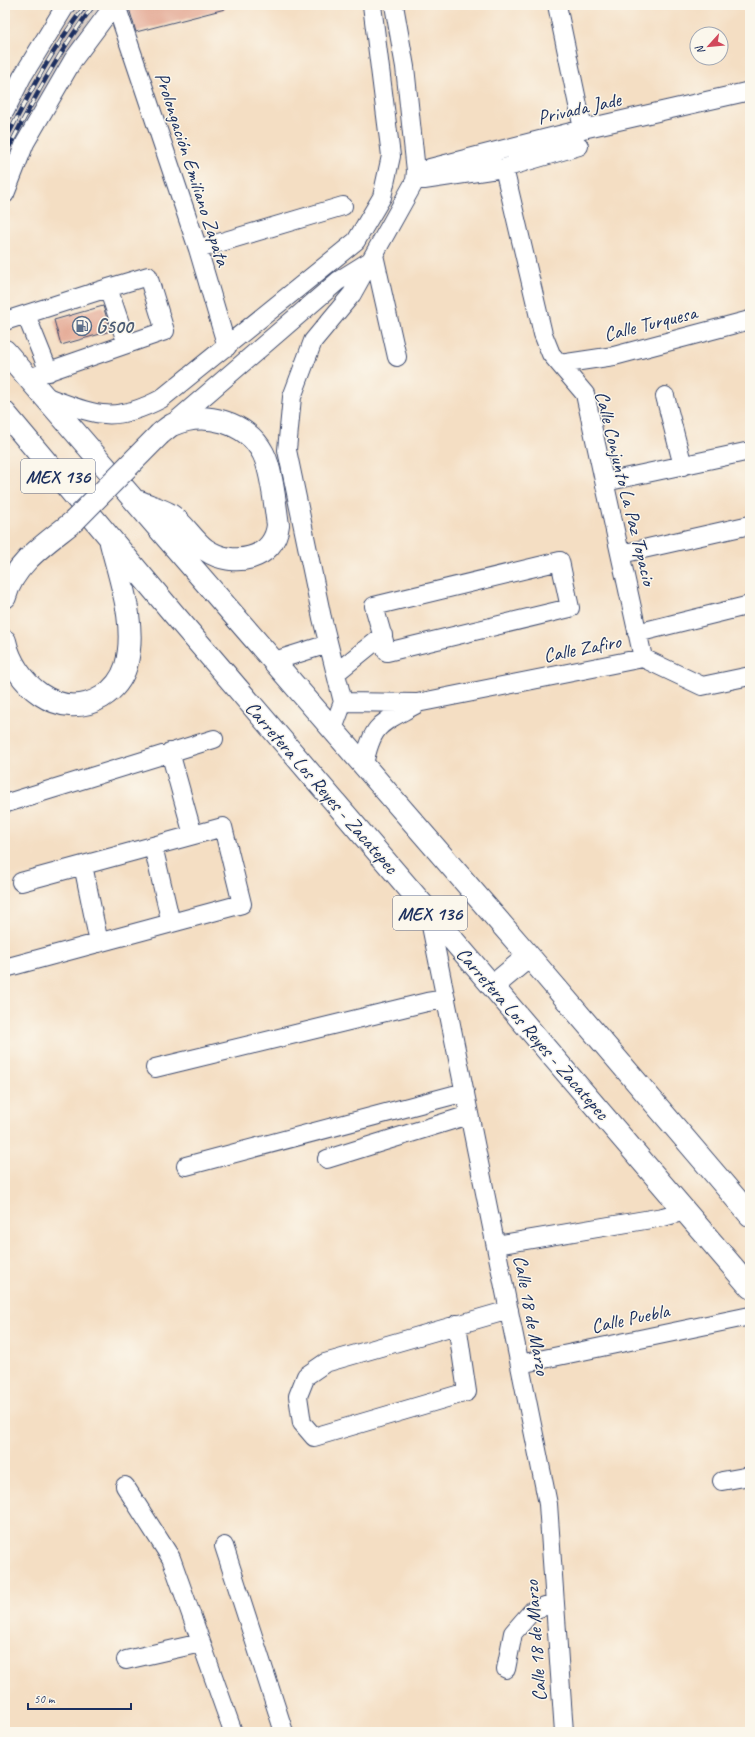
<svg xmlns="http://www.w3.org/2000/svg" width="755" height="1737" font-family="Caveat,sans-serif">
  <style>
    .industrial { fill: #cec1ba }
    .building { fill: #e3a590 }
    .lines { fill: none; stroke-linecap: round; stroke-linejoin: round }
    .minor-casing { stroke: #3c496d; stroke-width: 20 }
    .major-casing { stroke: #3c496d; stroke-width: 24 }
    .minor { stroke: #fff; stroke-width: 18 }
    .major { stroke: #fff; stroke-width: 22 }
    .rail-casing { stroke: #1b2f5e; stroke-width: 4.5 }
    .rail { stroke: #fbf7ec; stroke-width: 3; stroke-dasharray: 9; stroke-linecap: butt }
    .major-bridge-casing { stroke: #3c496d; stroke-width: 24; stroke-linecap: butt }
    .major-bridge { stroke: #fff; stroke-width: 22 }
    .labels { text-anchor: middle; stroke-width: 3; stroke-linejoin: round; paint-order: stroke }
    .shield { fill: #fbf7ec; stroke: #5e6b89; stroke-width: 1 }
    .shield-label { font-size: 19px; font-weight: bold; fill: #1b2f5e }
    .street-label { font-size: 20px; fill: #1b2f5e; stroke: #fbf7ec }
    .service-label { font-size: 20px; font-weight: bold; fill: #4e5e75; stroke: #fbf7ec; text-anchor: start }
  </style>
  <rect width="100%" height="100%" fill="#fbf7ec"/>
  <filter id="ink" filterUnits="userSpaceOnUse"><feTurbulence type="fractalNoise" baseFrequency=".025" numOctaves="2"/><feDisplacementMap in="SourceGraphic" scale="8" xChannelSelector="R" yChannelSelector="G"/><feConvolveMatrix kernelMatrix="1 2 1 2 8 2 1 2 1" color-interpolation-filters="sRGB"/></filter>
  <filter id="wash" filterUnits="userSpaceOnUse"><feTurbulence type="fractalNoise" baseFrequency=".012" numOctaves="4" result="noise"/><feDisplacementMap in="SourceGraphic" scale="16" xChannelSelector="R" yChannelSelector="G"/><feGaussianBlur stdDeviation="0.9" result="paint"/><feColorMatrix in="noise" values="0 0 0 0 0 0 0 0 0 0 0 0 0 0 0 0 0 1.4 0 .05"/><feComposite in="paint" operator="in"/></filter>
  <g filter="url(#wash)">
    <rect width="100%" height="100%" fill="#f4dec3"/>
    <path class="industrial" d="M78 5H101L61 62 43 92 17 142 5 172V128L24 92Z"/>
    <g id="blocks">
      <path class="building" d="M128 5H225V9L136 32Z
        M103 306 111 331 61 345 54 320Z"/>
    </g>
  </g>
  <g filter="url(#ink)">
    <use href="#blocks" fill-opacity="0" stroke="#3c496d" stroke-width="1"/>
    <g class="lines">
      <defs>
        <path id="minor" d="M116 5 198 249 227 347
          M557 5 583 129
          M5 111 22 77 66 5
          M504 168 543 334 551 354 585 394 643 658
          M428 179 430 168 583 129 750 91
          M424 180 504 168 579 146
          M5 194 25 143 73 60 114 5
          M198 249 343 206
          M374 255 397 357
          M108 288 148 276 165 331 127 344
          M26 315 49 372
          M5 321 108 288 127 344 29 378
          M560 364 614 356 750 320
          M44 396C94 414 111 425 161 399L356 241 382 197 391 156 372 5
          M665 396 683 466
          M171 425 338 281 370 261
          M605 482 750 451
          M621 554 750 525
          M560 561 570 608 387 652 374 606Z
          M637 633 750 605
          M274 661 328 644
          M336 673 383 635
          M343 702 417 703 643 658 702 686 750 676
          M333 729 343 702 322 618 287 450 292 397 313 341 352 294 415 181 416 171 405 67 394 5
          M170 752 193 835
          M364 764C373 722 381 724 417 704
          M7 803 214 739
          M153 846 171 923
          M83 865 99 943
          M428 911 548 1504 564 1732
          M5 968 242 904 223 827 21 882
          M155 1068 427 1002 446 999
          M327 1159 469 1115
          M186 1166 465 1092
          M496 1245 663 1217 685 1211
          M457 1324 467 1392 314 1437 302 1423 298 1396 306 1376 325 1363 509 1310
          M520 1364 750 1316
          M722 1481 750 1476
          M125 1486 171 1558 233 1732
          M224 1546 284 1732
          M126 1660 201 1643
          M506 1669 513 1633 533 1610 554 1603"/>
        <path id="major" d="M5 351 529 956 750 1215
          M5 413 173 613 750 1287
          M140 502C149 506 160 509 169 514 184 523 192 540 206 550 233 568 274 560 278 525 275 505 272 470 263 453 247 422 204 410 172 425 168 427 164 431 160 434
          M5 597C14 563 48 542 74 521
          M5 641C14 683 59 723 102 697 113 690 122 679 126 666 137 626 121 583 111 543
          M493 986 529 956"/>
      </defs>
      <use href="#minor" class="minor-casing"/>
      <use href="#major" class="major-casing"/>
      <use href="#minor" class="minor"/>
      <use href="#major" class="major"/>
      <defs>
        <path id="rail" d="M5 141C29 94 53 47 86 5
          M5 155C32 103 58 52 94 5"/>
      </defs>
      <use href="#rail" class="rail-casing"/>
      <use href="#rail" class="rail"/>
      <defs>
        <path id="major-bridge" d="M74 521 160 434"/>
      </defs>
      <use href="#major-bridge" class="major-bridge-casing"/>
      <use href="#major-bridge" class="major-bridge"/>
    </g>
  </g>
  <defs>
    <symbol id="fuel-ring" viewBox="-11 -11 22 22"><circle r="9.5" fill="#fbf7ec" stroke="#5c6f8a" stroke-width="1.5"/><path d="M-5.5-6h7V0h2V4h1.3V-2.5L3-4.5l.8-.8L6-3V5H2.5V1h-1V6h-7ZM-4.2-4.7v3.2H.2V-4.7Z" fill="#5c6f8a"/></symbol>
  </defs>
  <g fill-rule="evenodd">
    <use href="#fuel-ring" x="71" y="315" width="22" height="22"/>
  </g>
  <g class="labels">
    <g class="shield">
      <rect x="21" y="459" width="74" height="34" rx="3"/>
      <rect x="393" y="896" width="74" height="34" rx="3"/>
    </g>
    <g class="shield-label">
      <text x="58" y="483">MEX 136</text>
      <text x="430" y="920">MEX 136</text>
    </g>
    <g class="street-label">
      <text transform="translate(579 108) rotate(-13)" y="7">Privada Jade</text>
      <text transform="translate(193 169) rotate(72)" y="7">Prolongación Emiliano Zapata</text>
      <text transform="translate(650 323) rotate(-14)" y="7">Calle Turquesa</text>
      <text transform="translate(626 488) rotate(76)" y="7">Calle Conjunto La Paz Topacio</text>
      <text transform="translate(582 648) rotate(-11)" y="7">Calle Zafiro</text>
      <text transform="translate(322 787) rotate(49)" y="7">Carretera Los Reyes - Zacatepec</text>
      <text transform="translate(533 1033) rotate(49)" y="7">Carretera Los Reyes - Zacatepec</text>
      <text transform="translate(532 1315) rotate(79)" y="7">Calle 18 de Marzo</text>
      <text transform="translate(630 1318) rotate(-12)" y="7">Calle Puebla</text>
      <text transform="translate(535 1641) rotate(-94)" y="7">Calle 18 de Marzo</text>
    </g>
    <g class="service-label">
      <text x="96" y="333">G500</text>
    </g>
  </g>
  <rect width="755" height="1737" fill="none" stroke="#fbf7ec" stroke-width="20"/>
  <g transform="translate(709 46) rotate(243)"><circle r="19" fill="#fbf7ec" stroke="#a1a7b3"/>
  <path d="M0-3L7 15L0 10L-7 15Z" fill="#d1495b"/>
  <text y="-6" font-size="11" font-weight="bold" text-anchor="middle" fill="#1b2f5e">N</text>
  </g>
  <path d="M28 1703v6h103v-6" fill="none" stroke="#1b2f5e" stroke-width="2"/>
  <text x="34" y="1703" font-size="12" fill="#1b2f5e" stroke="#fbf7ec" stroke-width="3" paint-order="stroke">50 m</text>
</svg>
